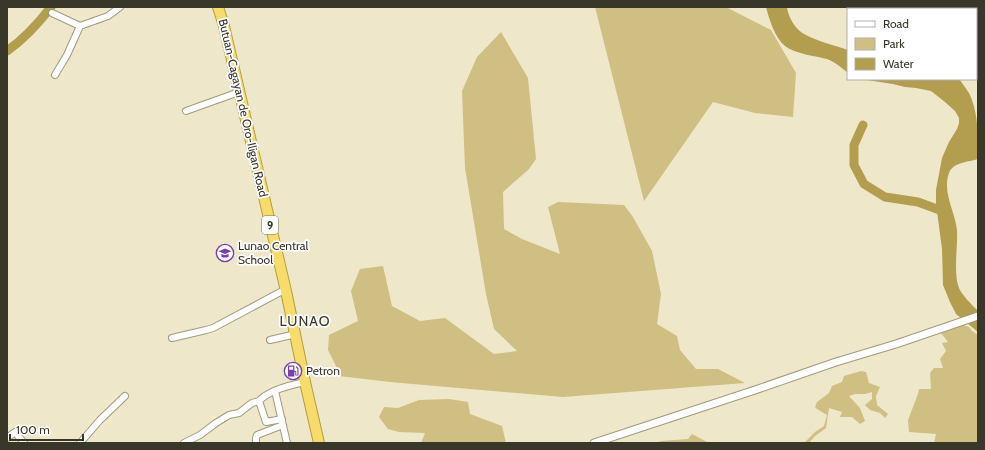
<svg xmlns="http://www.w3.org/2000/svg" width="985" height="450" font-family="Cabin,sans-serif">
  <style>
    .green { fill: #cfbf82 }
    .water { fill: #b29e4e }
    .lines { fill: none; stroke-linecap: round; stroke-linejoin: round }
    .river { stroke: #b29e4e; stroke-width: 9 }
    .minor-casing { stroke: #a19a7e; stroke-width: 8 }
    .tertiary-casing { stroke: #a19a7e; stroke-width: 9 }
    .trunk-casing { stroke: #b49d3c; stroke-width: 12 }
    .minor { stroke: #fff; stroke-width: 6 }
    .tertiary { stroke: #fff; stroke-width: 7 }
    .trunk { stroke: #f8dc6b; stroke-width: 10 }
    .labels { text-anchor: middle; stroke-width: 3.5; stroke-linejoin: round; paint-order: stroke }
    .shield { fill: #fff; stroke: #74726a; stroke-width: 1 }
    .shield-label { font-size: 11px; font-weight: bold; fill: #39362a }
    .street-label { font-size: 12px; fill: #39362a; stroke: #fff }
    .poi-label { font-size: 12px; fill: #39362a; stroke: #fff; text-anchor: start }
    .quarter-label { font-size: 14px; letter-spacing: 1px; fill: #39362a; stroke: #fff }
  </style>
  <rect width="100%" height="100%" fill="#efe7c9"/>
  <path class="green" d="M595 7H726L771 30 796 73 793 117 755 113 713 102 644 201Z
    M501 32 528 78 536 159 529 169 503 192 504 229 522 239 560 254 548 207 558 202 624 205 633 217 652 251 661 294 657 324 677 336 680 350 696 369H718L745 383 563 397 390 382 339 376 336 366 328 350 329 335 358 321 351 291 360 269 383 266 392 306 420 321 445 318 494 354 517 351 494 329 486 294 465 168 462 91 477 57Z
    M963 325 969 327 972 331 978 335V443H934L936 434 909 432 908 420 918 394 919 389H931L930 373 934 368H943L940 359 946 351 942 343 948 342 941 333Z
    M861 371 866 372 869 383 880 387 876 396 877 405 888 414 885 418 880 413 870 410 865 405 872 399V392L865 394H855L849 396 860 408 865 421 860 424 852 417H840L842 412 829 408 826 428 815 436 809 443H804L815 432 824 426 827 415 817 409 815 407 817 402 829 393 832 386 842 382 844 376Z
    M449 399 468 402 470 414 502 426 506 443H421L425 433 399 432 388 429 379 417 384 407 398 408 419 400Z
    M692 434 709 443H656L661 441 688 439Z"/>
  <path class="water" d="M766 7H787C788 17 796 31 806 35 819 42 834 45 848 50V73C842 68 835 62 827 59 816 56 795 54 785 46 775 38 769 19 766 7Z
    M860 79H958L960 80C963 84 966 89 969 93 979 114 978 137 978 159 969 162 953 162 949 173 942 192 955 211 957 230 958 246 953 273 959 288 961 294 973 306 978 311V332L956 314 950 302 943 285 942 249 936 204V190L942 158 949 142 957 129 959 123V118L955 111 945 102 931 91 916 88 905 87 893 84Z"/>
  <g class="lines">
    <path class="river" d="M7 51C24 39 38 24 51 7
      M863 125 854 145V165L864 184 885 197 918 202 945 212 946 215"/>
    <defs>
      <path id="minor" d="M52 13 80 26
        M55 75 67 55 80 26 108 16 120 7
        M186 111 239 92
        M172 338 206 330 213 328 286 289
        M270 340 296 334
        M275 391 287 443
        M282 419 266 422 259 401C269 390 290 385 305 382
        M7 438 15 432 24 443
        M80 443 100 420 125 396
        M184 443 200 435 216 423 229 415 239 413 252 403 259 401
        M256 443V438L257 435 283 425"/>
      <path id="tertiary" d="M943 7 945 9
        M976 40 978 42
        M594 443 755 390 836 362 896 344 978 316"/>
      <path id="trunk" d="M218 7 224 26 286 291 305 382 319 443"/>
    </defs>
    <use href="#minor" class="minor-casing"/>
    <use href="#tertiary" class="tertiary-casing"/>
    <use href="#trunk" class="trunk-casing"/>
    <use href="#minor" class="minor"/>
    <use href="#tertiary" class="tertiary"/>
    <use href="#trunk" class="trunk"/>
  </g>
  <defs>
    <symbol id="school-ring" viewBox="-11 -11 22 22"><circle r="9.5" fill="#fff" stroke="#7a3bb1" stroke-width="1.5"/><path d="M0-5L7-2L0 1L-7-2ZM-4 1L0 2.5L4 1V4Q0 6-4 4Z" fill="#7a3bb1"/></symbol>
    <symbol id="fuel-ring" viewBox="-11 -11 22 22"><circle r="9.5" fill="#fff" stroke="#7a3bb1" stroke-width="1.5"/><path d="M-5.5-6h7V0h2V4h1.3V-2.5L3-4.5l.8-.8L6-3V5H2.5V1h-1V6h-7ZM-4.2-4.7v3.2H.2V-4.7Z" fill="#7a3bb1"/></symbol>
  </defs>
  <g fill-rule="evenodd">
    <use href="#school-ring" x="215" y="243" width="20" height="20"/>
    <use href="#fuel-ring" x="283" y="361" width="20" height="20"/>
  </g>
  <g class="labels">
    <rect class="shield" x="262" y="216" width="16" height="18" rx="3"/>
    <g class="shield-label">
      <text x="270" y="229">9</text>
    </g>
    <g class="street-label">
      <text transform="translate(243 108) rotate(77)" y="4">Butuan-Cagayan de Oro-Iligan Road</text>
    </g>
    <g class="poi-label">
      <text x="238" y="250">Lunao Central<tspan x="238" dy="14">School</tspan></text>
      <text x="306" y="375">Petron</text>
    </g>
    <g class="quarter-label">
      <text x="305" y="326">LUNAO</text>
    </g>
  </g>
  <rect width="985" height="450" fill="none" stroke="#39362a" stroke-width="16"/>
  <rect x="847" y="8" width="130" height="72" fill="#ffffff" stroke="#b0afaa"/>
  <rect x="855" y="21" width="20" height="6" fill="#ffffff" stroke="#b0afaa"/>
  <text x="883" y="28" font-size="12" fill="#39362a">Road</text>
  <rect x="855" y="38" width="20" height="12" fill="#cfbf82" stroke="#b0afaa"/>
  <text x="883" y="48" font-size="12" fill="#39362a">Park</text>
  <rect x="855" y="58" width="20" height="12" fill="#b29e4e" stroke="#b0afaa"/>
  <text x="883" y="68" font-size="12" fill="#39362a">Water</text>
  <path d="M10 434v6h73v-6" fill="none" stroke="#39362a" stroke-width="2"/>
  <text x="16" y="434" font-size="12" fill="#39362a" stroke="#ffffff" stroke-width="3" paint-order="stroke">100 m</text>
</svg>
